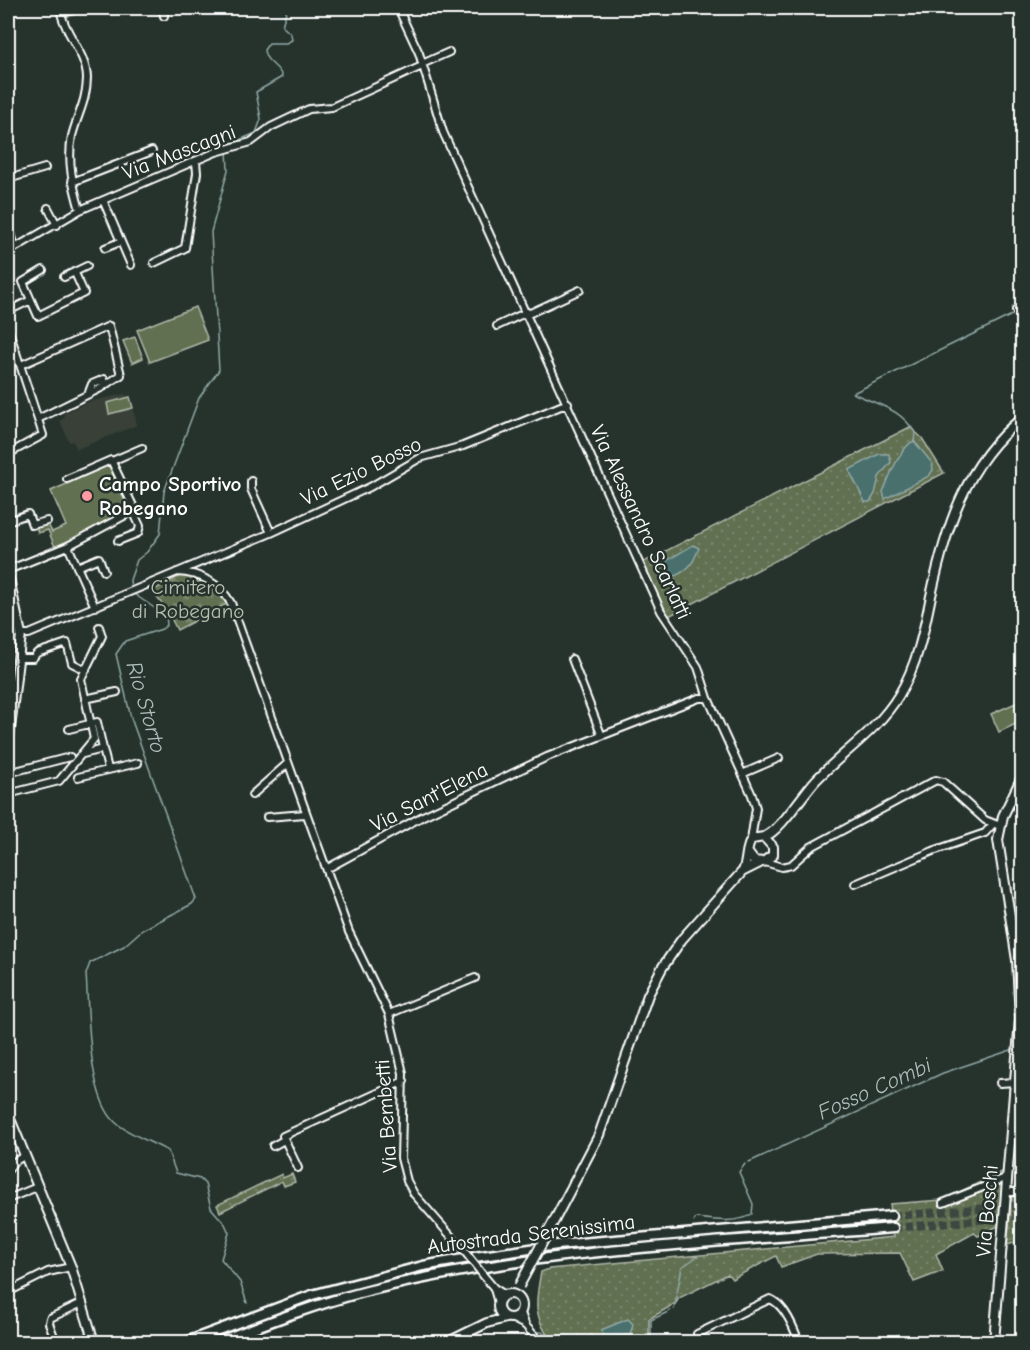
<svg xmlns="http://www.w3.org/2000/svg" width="1030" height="1350" font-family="'Comic Neue',sans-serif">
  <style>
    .built { fill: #384137 }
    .grass { fill: url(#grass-dots); stroke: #b0b7a8; stroke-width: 1.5 }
    .cemetery { fill: url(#cemetery-stones); stroke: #b0b7a8; stroke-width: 1.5 }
    .garden { fill: #606f51; stroke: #b0b7a8; stroke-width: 1.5 }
    .water { fill: #4a6f6d; stroke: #92a9a7; stroke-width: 1.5 }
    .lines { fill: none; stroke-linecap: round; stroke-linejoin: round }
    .stream { stroke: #92a9a7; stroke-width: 1.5 }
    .highway-tunnel { stroke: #3c4742; stroke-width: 8; stroke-dasharray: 8 4; stroke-linecap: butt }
    .minor-casing { stroke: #fff; stroke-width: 10 }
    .major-casing { stroke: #fff; stroke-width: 12 }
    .highway-casing { stroke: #fff; stroke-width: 13 }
    .minor { stroke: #26332d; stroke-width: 6 }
    .major { stroke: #26332d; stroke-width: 8 }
    .highway { stroke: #26332d; stroke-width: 8 }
    .minor-bridge-casing { stroke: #fff; stroke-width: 10; stroke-linecap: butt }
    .major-bridge-casing { stroke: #fff; stroke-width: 12; stroke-linecap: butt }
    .minor-bridge { stroke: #26332d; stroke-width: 6 }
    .major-bridge { stroke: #26332d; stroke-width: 8 }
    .poi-dot { fill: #ff9aa2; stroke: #26332d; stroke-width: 2 }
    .labels { text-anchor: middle; stroke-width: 5; stroke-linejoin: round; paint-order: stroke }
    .street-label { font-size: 21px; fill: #fff; stroke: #26332d }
    .poi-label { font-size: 21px; font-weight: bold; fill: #fff; stroke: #26332d; text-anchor: start }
    .park-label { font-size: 21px; fill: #b7beb1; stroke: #26332d }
    .water-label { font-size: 22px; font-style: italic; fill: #aebebd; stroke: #26332d }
  </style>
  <defs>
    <pattern id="grass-dots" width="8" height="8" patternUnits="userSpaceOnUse" patternTransform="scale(1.5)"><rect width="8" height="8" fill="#606f51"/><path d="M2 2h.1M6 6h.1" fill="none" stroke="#78856b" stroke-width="1.8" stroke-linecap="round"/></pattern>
    <pattern id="cemetery-stones" width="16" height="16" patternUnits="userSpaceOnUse" patternTransform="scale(1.5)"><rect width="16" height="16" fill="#606f51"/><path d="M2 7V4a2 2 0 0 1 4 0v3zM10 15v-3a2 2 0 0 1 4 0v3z" fill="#78856b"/></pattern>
  </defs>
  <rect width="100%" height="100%" fill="#26332d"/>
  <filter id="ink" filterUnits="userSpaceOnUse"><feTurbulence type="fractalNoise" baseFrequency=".0167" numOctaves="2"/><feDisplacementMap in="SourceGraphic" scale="12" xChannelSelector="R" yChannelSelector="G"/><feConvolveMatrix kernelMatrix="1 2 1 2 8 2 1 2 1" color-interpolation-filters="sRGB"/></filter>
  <g filter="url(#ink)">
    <path class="built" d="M124 394 130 397 137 425 77 449 73 441 69 442 60 421 65 417 63 414 88 402Z
      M1022 1133V1181L1014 1185 1018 1135Z"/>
    <path class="grass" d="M910 427 922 438 944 473 665 618 640 564Z
      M1004 1171 998 1226 978 1236 974 1233 936 1254 943 1271 914 1282 900 1253 817 1254 781 1267 776 1256 732 1279 728 1274 679 1298 676 1303 649 1319V1342H552C533 1317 535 1302 541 1272L549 1269 894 1237 890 1204 942 1200Z
      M282 1174 283 1178 292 1174 295 1182 284 1186 282 1181 220 1212 217 1205Z
      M1022 1189V1241L1007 1245 1012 1196Z"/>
    <path class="cemetery" d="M180 576C200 574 217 587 227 604L177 630 168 612 152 591Z"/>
    <path class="garden" d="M195 307 208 340 150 362 137 330Z
      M135 337 143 358 132 363 123 341Z
      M130 397 133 408 109 414 107 403Z
      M109 465 127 506 125 514 55 547 48 530 38 533 36 526 47 522 52 532 66 526 51 491Z
      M1018 702 1022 711V721L999 732 991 714Z"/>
    <path class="water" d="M914 441 932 463 933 470 929 476 885 499 883 492C888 479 902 445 914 441Z
      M879 454H889L891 462 879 477 875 494 870 502H865L849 470Z
      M693 545 699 548C693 563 690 569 675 576L670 574 666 561Z
      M628 1319 633 1324 630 1335 604 1337 601 1330Z"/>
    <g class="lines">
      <path class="stream" d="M227 145 256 133 261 119 256 92 282 77C280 66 265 63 264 50L269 43H286L292 40 291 34 282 26 287 8
        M914 441 915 433C901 408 877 405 853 393L1016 313
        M131 590 130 580 137 560 147 552 160 534 164 492 199 398 219 370 211 232 228 170 227 150
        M134 594 166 616 167 625 162 629 125 641 116 654 131 718 196 899 192 904 142 930 124 946 90 963 86 974C89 1012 87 1095 115 1122 128 1134 152 1142 168 1151L176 1173 200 1179 205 1184 211 1208 225 1224 229 1233 221 1259 240 1282 247 1303
        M749 1162 943 1073 1014 1049
        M694 1221 696 1218C713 1220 737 1224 752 1214L753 1204 739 1172 745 1164
        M677 1293 682 1267 698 1256
        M674 1309 677 1296
        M535 1332H542L550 1342
        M261 1342H262
        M515 1342 531 1334
        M651 1342V1320L670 1311"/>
      <path class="highway-tunnel" d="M892 1216 1022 1205
        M893 1228 1022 1216"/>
      <defs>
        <path id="minor" d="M162 8 164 16
          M398 8 419 53 443 132 661 611 698 667 708 698 752 795 756 808 751 840
          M422 64 449 52
          M8 179 45 168
          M72 182 152 151
          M103 200 131 265
          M48 208 57 225
          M80 210C73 186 67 161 72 136 77 116 87 100 87 78 86 53 66 36 61 13L83 8
          M8 221 15 248
          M105 248 120 242
          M8 252 80 210 216 152 251 142 271 127 309 109 332 107 422 66
          M154 263 185 248 197 173 196 161
          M64 277 87 266
          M31 300 23 282 43 270
          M1022 305 1016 310 1022 323
          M8 311 31 300 38 316 84 293 75 273
          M528 314 580 290
          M497 326 527 312
          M8 328 43 435 8 454
          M8 354 16 351
          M21 365 109 326 121 375 105 385
          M38 419 103 387 104 379 92 384 89 392
          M112 461 142 448
          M251 481V489L271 533
          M8 521 28 514 32 525 47 521
          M118 541 138 533 140 526 133 511
          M68 546 95 607
          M77 567 99 558 104 571
          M8 570 68 546 133 511 134 508 111 460 67 479
          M177 572C201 573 219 583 231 603L349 932 389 1014 403 1073 401 1158 407 1181 414 1194 465 1252
          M21 634H29L271 533 370 487 420 458 463 446 568 403
          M19 658H33L37 653 67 643 72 663 86 670
          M572 659 601 734
          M8 684 16 682
          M85 699 117 692
          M69 729 97 722 103 749 83 754
          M103 749 108 769
          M8 773 70 757
          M742 774 779 758
          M78 777 138 763
          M8 778 10 794
          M8 794 59 781 94 739 81 679 102 636 99 627
          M252 795 287 764
          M267 817 305 814
          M765 862 782 867 791 865 811 847 936 780 943 782 985 820 1000 826
          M328 868 423 816 547 757 699 698H708
          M855 884 933 851 985 833 993 824
          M389 1014 475 978
          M1000 1083 1015 1082
          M273 1146 284 1140
          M298 1168 283 1136 404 1081
          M8 1170 14 1162 24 1156
          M1007 1192H1016L1022 1185
          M8 1199 37 1187
          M943 1203 1008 1177
          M483 1275 494 1288 505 1295
          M494 1289 498 1303
          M8 1292 48 1272 71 1267
          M521 1313 525 1324
          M513 1319 525 1325 540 1342
          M697 1334 770 1299C785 1305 794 1328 799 1342
          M56 1342 49 1323 50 1318 82 1303
          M887 1342 900 1339 904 1342"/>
        <path id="major" d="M8 574 21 634 8 746
          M764 837C780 831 803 794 816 780 843 752 878 730 899 695 917 665 924 631 931 596 946 527 965 464 1022 418
          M743 871C748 860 745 848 752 839L764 837 773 847V855L763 862 754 861 748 853
          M8 1114 71 1267 94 1342
          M555 1219 599 1135 648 995 662 968 682 939 742 872 760 863
          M498 1306a12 12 0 1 1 24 0a12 12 0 1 1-24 0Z
          M448 1342 487 1323 506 1318
          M994 1342 1020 1019 1017 960 998 840 1003 816 1022 777"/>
        <path id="highway" d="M186 1342 312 1295 423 1266 475 1257 557 1245 892 1216
          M217 1342C266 1323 316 1304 367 1291 537 1248 719 1243 893 1228"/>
      </defs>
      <use href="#minor" class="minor-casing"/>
      <use href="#major" class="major-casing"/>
      <use href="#highway" class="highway-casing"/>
      <use href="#minor" class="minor"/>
      <use href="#major" class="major"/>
      <use href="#highway" class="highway"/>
      <defs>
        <path id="minor-bridge" d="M465 1252 483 1275"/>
        <path id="major-bridge" d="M519 1286 555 1219"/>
      </defs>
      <use href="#minor-bridge" class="minor-bridge-casing"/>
      <use href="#major-bridge" class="major-bridge-casing"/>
      <use href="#minor-bridge" class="minor-bridge"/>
      <use href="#major-bridge" class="major-bridge"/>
    </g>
  </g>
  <circle class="poi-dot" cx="87" cy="496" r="6"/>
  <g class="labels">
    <g class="street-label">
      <text transform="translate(179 152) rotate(-21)" y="7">Via Mascagni</text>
      <text transform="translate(361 471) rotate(-26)" y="7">Via Ezio Bosso</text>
      <text transform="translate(641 522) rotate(65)" y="7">Via Alessandro Scarlatti</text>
      <text transform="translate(429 797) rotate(-27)" y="7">Via Sant'Elena</text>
      <text transform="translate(386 1116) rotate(-94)" y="7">Via Bembetti</text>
      <text transform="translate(987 1211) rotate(-85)" y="7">Via Boschi</text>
      <text transform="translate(531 1234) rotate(-7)" y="7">Autostrada Serenissima</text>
    </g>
    <g class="poi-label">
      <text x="99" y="491">Campo Sportivo<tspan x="99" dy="24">Robegano</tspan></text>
    </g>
    <g class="park-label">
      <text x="188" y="594">Cimitero<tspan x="188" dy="24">di Robegano</tspan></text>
    </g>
    <g class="water-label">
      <text transform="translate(147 707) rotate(74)" y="8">Rio Storto</text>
      <text transform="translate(874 1088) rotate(-24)" y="8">Fosso Combi</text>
    </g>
  </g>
  <rect width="1030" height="1350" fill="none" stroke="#26332d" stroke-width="30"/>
  <rect x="15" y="15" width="1000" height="1320" fill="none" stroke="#fff" stroke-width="2" filter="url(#ink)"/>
</svg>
